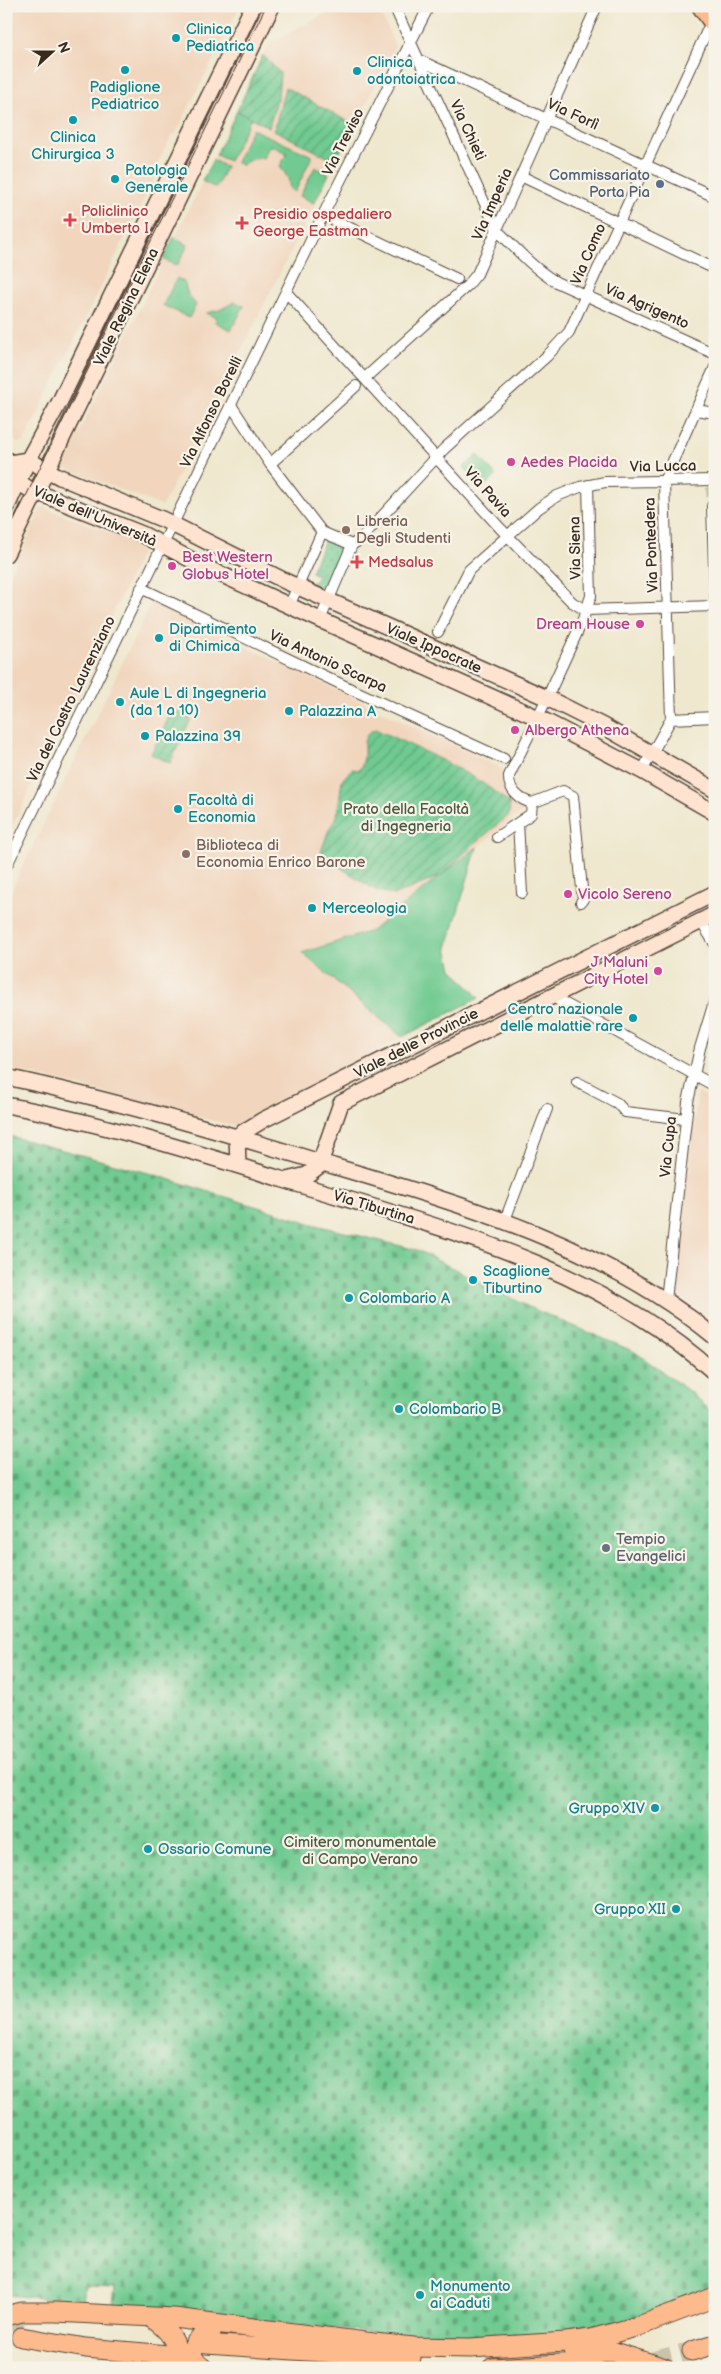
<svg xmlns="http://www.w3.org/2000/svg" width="721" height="2374" font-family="'Balsamiq Sans',sans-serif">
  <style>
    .built { fill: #f1d5bd }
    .grass { fill: #70ca91; stroke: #567a58 }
    .cemetery { fill: url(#cemetery-stones); stroke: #567a58 }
    .park { fill: url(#park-dots); stroke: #567a58 }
    .garden { fill: url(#garden-furrows); stroke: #567a58 }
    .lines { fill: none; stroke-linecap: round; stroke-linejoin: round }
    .street-tunnel { stroke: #cbc2ac; stroke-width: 10; stroke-dasharray: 10 5; stroke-linecap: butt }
    .highway-tunnel { stroke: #cbc2ac; stroke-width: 19; stroke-dasharray: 19 9; stroke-linecap: butt }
    .street-casing { stroke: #564639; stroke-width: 12 }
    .secondary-casing { stroke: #564639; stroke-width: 18 }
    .primary-casing { stroke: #564639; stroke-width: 19 }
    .highway-casing { stroke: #564639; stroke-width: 21 }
    .street { stroke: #fff; stroke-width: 10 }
    .secondary { stroke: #fee3d1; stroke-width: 15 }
    .primary { stroke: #fcba8d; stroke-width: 16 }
    .highway { stroke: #fcba8d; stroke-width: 19 }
    .tram { stroke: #3b2a1e; stroke-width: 1 }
    .culture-dot { fill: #0f9aa8; stroke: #f7f3e8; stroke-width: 2 }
    .service-dot { fill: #5c6f8a; stroke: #f7f3e8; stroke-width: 2 }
    .health-dot { fill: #e0444e; stroke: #f7f3e8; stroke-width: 2 }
    .hotel-dot { fill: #d1479c; stroke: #f7f3e8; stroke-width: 2 }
    .education-dot { fill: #8d6e63; stroke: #f7f3e8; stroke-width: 2 }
    .worship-dot { fill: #6b7280; stroke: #f7f3e8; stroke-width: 2 }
    .labels { text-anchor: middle; stroke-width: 4.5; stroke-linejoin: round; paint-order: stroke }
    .culture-label { font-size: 15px; fill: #0d838f; stroke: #f7f3e8; text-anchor: start }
    .street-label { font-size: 15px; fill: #3b2a1e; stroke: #f7f3e8 }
    .service-label { font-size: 15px; fill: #4e5e75; stroke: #f7f3e8; text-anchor: end }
    .health-label { font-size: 15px; fill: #be3a42; stroke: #f7f3e8; text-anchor: start }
    .hotel-label { font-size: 15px; fill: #b23c85; stroke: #f7f3e8; text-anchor: start }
    .education-label { font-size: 15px; fill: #785e54; stroke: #f7f3e8; text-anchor: start }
    .park-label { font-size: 15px; fill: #4b5a40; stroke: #f7f3e8 }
    .worship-label { font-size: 15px; fill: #5b616d; stroke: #f7f3e8; text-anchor: start }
  </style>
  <defs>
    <pattern id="cemetery-stones" width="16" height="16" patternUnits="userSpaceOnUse" patternTransform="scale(1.25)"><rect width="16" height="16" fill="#70ca91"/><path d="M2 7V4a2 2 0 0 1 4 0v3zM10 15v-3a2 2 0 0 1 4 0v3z" fill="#5da476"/></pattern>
    <pattern id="park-dots" width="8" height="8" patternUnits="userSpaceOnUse" patternTransform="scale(1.25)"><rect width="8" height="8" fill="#70ca91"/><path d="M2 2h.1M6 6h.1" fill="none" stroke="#5da476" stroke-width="1.8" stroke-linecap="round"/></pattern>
    <pattern id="garden-furrows" width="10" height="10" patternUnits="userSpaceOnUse" patternTransform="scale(1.25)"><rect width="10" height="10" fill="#70ca91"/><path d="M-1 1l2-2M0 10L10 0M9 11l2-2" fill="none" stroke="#5da476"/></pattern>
  </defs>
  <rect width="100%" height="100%" fill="#f7f3e8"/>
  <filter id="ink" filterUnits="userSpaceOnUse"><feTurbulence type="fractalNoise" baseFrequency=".02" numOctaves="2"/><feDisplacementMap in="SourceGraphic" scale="10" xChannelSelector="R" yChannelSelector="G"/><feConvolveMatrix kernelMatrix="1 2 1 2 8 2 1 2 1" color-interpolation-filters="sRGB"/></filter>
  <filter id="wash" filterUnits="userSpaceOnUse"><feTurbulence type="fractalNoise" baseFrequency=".0096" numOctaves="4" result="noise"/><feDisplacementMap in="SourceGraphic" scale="20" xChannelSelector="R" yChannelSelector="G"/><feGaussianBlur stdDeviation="1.12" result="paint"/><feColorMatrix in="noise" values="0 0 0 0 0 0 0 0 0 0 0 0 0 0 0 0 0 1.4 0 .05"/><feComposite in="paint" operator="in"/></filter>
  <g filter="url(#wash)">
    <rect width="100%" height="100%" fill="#efe8cf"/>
    <path class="built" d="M6 6H240L175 135 173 134 165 148 152 175 154 179 24 442 17 443 6 431Z
      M340 6H378L395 46 162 506 62 467 237 111 268 44Z
      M42 507 145 545 6 840V582Z
      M152 602 501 768 523 811 371 931 302 953 402 1037 235 1126 6 1068V901Z
      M698 1092 715 1101V1323L668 1288 674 1281Z"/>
    <path class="grass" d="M237 111 251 118 229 161 216 155Z
      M252 129 312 156 295 192 290 189 288 178 280 166 287 153 270 145 263 158H254L241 165 236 162Z
      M213 160 226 167 216 188 202 181Z
      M315 167 329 174 314 203 300 196Z
      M174 237 188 245 177 266 163 259Z
      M177 278 184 282 188 295 196 305 189 318 163 305Z
      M235 302 244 306 231 330 215 322 217 318 206 313 219 310Z
      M478 455 496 476 482 488 464 467Z
      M477 847 447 948 452 969 479 998 402 1037 302 953 371 931Z"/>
    <path class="cemetery" d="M6 1135 152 1174 316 1225 417 1250 531 1308 635 1352 690 1392 715 1415V2288L660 2312 587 2333 516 2340 427 2338 113 2304 115 2287 85 2286 83 2302 6 2295Z"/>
    <path class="park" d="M325 540 344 549 325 590 320 591 309 586 312 581 315 582 318 575 311 572Z"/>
    <path class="garden" d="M263 55 280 73 278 97 269 127 237 111Z
      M285 87 354 125 335 161 274 130Z
      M173 709 191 719 170 763 151 754Z
      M375 729C418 749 476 773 510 804L509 815 474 844 441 876 395 895 377 891 332 862 321 852 329 829 337 817 342 780 352 769 359 770C371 754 355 739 375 729Z"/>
  </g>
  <g filter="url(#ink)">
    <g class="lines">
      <path class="street-tunnel" d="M711 487 712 506"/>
      <path class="highway-tunnel" d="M6 2320 24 2324
        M626 2368 692 2351"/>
      <defs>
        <path id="street" d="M394 6 497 230C516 249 533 268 556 282L715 354
          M707 6 715 8
          M419 60 715 197
          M521 176 715 269
          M323 215 457 279
          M286 292 500 528 572 602 585 610 715 606
          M365 378 468 285 477 274 597 6
          M231 405 270 464 322 532 352 545
          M696 410 715 413
          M270 464 356 386
          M712 506 715 595
          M352 545 362 538 444 449 547 356 569 332 711 22
          M141 588 351 689 504 759
          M289 606 322 532
          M320 620 352 545
          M438 632 469 570 539 508 557 496 580 487 605 482 715 480
          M671 719 715 717
          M642 771 671 719 664 481 715 367
          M518 823 522 893
          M497 837 531 814 532 803
          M6 867 329 203 429 6
          M581 902 583 899 573 796 563 791 532 803C520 800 508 790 509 776L547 698 582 622 591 596 588 485
          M705 928 715 944
          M551 996 715 1086
          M577 1082 617 1103 625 1112 686 1119
          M505 1220 547 1109
          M666 1300 688 1102 700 1048 715 999"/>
        <path id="secondary" d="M6 459C18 471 12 479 29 489L142 534 205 567 329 624 545 721 642 771 715 813
          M10 463 28 460 60 477 164 520 287 582 547 698 603 726 715 790
          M6 509 28 460 60 401 253 6
          M6 554 272 6
          M6 1077C114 1100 218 1131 323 1163 461 1204 602 1244 715 1337
          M6 1105C101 1123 192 1151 284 1180 436 1227 593 1263 715 1373
          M237 1136 263 1120 715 893
          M237 1136 238 1165
          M287 1180 307 1175 319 1166 341 1103 715 914"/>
        <path id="primary" d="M700 6 715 27"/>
        <path id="highway" d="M6 2316 22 2312H55L174 2318 374 2343 414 2347 470 2348 566 2342 591 2339 639 2326 715 2297
          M150 2317C170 2330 180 2343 177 2368
          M21 2337 86 2348 168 2355
          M206 2344 411 2358
          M573 2350 614 2352 665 2368
          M692 2351 715 2344
          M203 2368C182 2353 195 2339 212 2330
          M492 2368 593 2362"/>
      </defs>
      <use href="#street" class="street-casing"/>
      <use href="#secondary" class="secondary-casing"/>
      <use href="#primary" class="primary-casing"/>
      <use href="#highway" class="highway-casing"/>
      <use href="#street" class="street"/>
      <use href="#secondary" class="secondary"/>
      <use href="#primary" class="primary"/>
      <use href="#highway" class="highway"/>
      <path class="tram" d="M6 537 266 6"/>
    </g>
  </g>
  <g class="culture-dot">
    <circle cx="176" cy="38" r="5"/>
    <circle cx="125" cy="70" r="5"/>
    <circle cx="357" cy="71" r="5"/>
    <circle cx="73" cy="120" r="5"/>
    <circle cx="115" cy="179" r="5"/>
    <circle cx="159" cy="638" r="5"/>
    <circle cx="120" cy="702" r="5"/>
    <circle cx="289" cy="711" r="5"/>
    <circle cx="145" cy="736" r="5"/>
    <circle cx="178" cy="809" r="5"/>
    <circle cx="312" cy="908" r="5"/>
    <circle cx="633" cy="1018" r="5"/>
    <circle cx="473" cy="1280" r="5"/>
    <circle cx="349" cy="1298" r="5"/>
    <circle cx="399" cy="1409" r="5"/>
    <circle cx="655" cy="1808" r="5"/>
    <circle cx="148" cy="1849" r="5"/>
    <circle cx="676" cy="1909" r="5"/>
    <circle cx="420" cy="2295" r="5"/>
  </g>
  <circle class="service-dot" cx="660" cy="184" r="5"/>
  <g class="health-dot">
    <path d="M67.5 212.5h5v5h5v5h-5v5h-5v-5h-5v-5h5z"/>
    <path d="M239.5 215.5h5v5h5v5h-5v5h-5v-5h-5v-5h5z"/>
    <path d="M354.5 554.5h5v5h5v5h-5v5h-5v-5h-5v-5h5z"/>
  </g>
  <g class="hotel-dot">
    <circle cx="511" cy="462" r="5"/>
    <circle cx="172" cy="566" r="5"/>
    <circle cx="640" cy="624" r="5"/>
    <circle cx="515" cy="730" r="5"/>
    <circle cx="568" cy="894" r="5"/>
    <circle cx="658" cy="971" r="5"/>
  </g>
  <g class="education-dot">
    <circle cx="346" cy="530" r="5"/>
    <circle cx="186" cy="854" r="5"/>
  </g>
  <circle class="worship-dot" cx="606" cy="1548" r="5"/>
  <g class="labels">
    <g class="culture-label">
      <text x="186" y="34">Clinica<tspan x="186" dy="17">Pediatrica</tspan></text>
      <text x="367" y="67">Clinica<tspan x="367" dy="17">odontoiatrica</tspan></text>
      <text x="125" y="92" text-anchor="middle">Padiglione<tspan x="125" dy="17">Pediatrico</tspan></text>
      <text x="73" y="142" text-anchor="middle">Clinica<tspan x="73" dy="17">Chirurgica 3</tspan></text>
      <text x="125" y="175">Patologia<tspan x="125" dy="17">Generale</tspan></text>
      <text x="169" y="634">Dipartimento<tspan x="169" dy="17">di Chimica</tspan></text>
      <text x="130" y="698">Aule L di Ingegneria<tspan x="130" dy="17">(da 1 a 10)</tspan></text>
      <text x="299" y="716">Palazzina A</text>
      <text x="155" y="741">Palazzina 39</text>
      <text x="188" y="805">Facoltà di<tspan x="188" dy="17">Economia</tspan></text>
      <text x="322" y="913">Merceologia</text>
      <text x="623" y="1014" text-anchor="end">Centro nazionale<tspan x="623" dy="17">delle malattie rare</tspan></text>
      <text x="483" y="1276">Scaglione<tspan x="483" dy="17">Tiburtino</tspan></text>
      <text x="359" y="1303">Colombario A</text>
      <text x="409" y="1414">Colombario B</text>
      <text x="645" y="1813" text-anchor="end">Gruppo XIV</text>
      <text x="158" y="1854">Ossario Comune</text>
      <text x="666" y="1914" text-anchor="end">Gruppo XII</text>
      <text x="430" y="2291">Monumento<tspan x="430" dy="17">ai Caduti</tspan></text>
    </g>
    <g class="street-label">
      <text transform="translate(573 114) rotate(25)" y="5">Via Forlì</text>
      <text transform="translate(468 130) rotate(65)" y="5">Via Chieti</text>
      <text transform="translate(343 142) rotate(-63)" y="5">Via Treviso</text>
      <text transform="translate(492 204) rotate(-66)" y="5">Via Imperia</text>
      <text transform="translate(588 254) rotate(-66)" y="5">Via Como</text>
      <text transform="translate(647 306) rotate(24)" y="5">Via Agrigento</text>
      <text transform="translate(126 307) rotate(-64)" y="5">Viale Regina Elena</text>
      <text transform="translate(211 412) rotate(-64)" y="5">Via Alfonso Borelli</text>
      <text transform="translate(663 466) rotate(-1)" y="5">Via Lucca</text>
      <text transform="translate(488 492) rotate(48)" y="5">Via Pavia</text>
      <text transform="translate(95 516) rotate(23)" y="5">Viale dell'Università</text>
      <text transform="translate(651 545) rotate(-92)" y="5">Via Pontedera</text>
      <text transform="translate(575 548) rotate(-91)" y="5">Via Siena</text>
      <text transform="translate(434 648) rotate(24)" y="5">Viale Ippocrate</text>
      <text transform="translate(328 661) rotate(25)" y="5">Via Antonio Scarpa</text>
      <text transform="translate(71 699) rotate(-64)" y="5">Via del Castro Laurenziano</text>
      <text transform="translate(416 1043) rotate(-27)" y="5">Viale delle Provincie</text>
      <text transform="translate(668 1147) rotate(-84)" y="5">Via Cupa</text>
      <text transform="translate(374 1207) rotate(17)" y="5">Via Tiburtina</text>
    </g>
    <g class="service-label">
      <text x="650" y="180">Commissariato<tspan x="650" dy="17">Porta Pia</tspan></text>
    </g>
    <g class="health-label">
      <text x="81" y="216">Policlinico<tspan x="81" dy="17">Umberto I</tspan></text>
      <text x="253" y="219">Presidio ospedaliero<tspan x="253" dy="17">George Eastman</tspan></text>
      <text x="368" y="567">Medsalus</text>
    </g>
    <g class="hotel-label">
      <text x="521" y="467">Aedes Placida</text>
      <text x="182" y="562">Best Western<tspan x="182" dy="17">Globus Hotel</tspan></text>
      <text x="630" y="629" text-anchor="end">Dream House</text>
      <text x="525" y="735">Albergo Athena</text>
      <text x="578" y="899">Vicolo Sereno</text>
      <text x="648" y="967" text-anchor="end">J Maluni<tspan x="648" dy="17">City Hotel</tspan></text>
    </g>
    <g class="education-label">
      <text x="356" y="526">Libreria<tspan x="356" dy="17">Degli Studenti</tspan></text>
      <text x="196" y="850">Biblioteca di<tspan x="196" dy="17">Economia Enrico Barone</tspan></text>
    </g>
    <g class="park-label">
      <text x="406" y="814">Prato della Facoltà<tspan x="406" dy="17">di Ingegneria</tspan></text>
      <text x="360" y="1847">Cimitero monumentale<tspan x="360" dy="17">di Campo Verano</tspan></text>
    </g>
    <g class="worship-label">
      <text x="616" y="1544">Tempio<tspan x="616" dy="17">Evangelici</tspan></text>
    </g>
  </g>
  <rect width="721" height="2374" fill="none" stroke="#f7f3e8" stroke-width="25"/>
  <g transform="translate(52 52) rotate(69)" stroke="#f7f3e8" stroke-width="4" paint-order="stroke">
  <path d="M0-4L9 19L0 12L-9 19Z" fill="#3b2a1e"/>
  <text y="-8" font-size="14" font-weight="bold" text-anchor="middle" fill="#3b2a1e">N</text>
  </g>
</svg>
